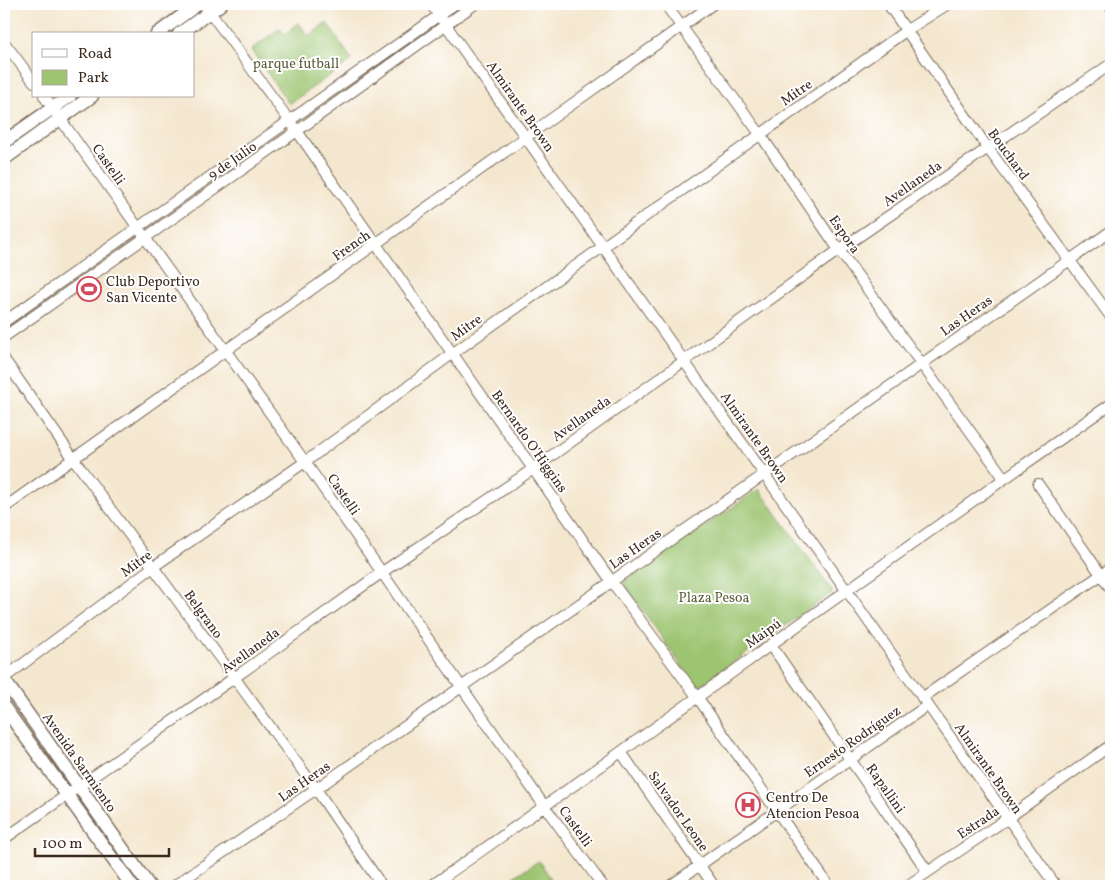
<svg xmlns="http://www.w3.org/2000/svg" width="1115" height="890" font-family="Vollkorn,serif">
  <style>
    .green { fill: #9dc571; stroke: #6c7848 }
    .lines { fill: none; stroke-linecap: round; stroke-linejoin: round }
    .minor-casing { stroke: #7c6c5c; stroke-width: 12 }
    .major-casing { stroke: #7c6c5c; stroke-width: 15 }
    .minor { stroke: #fff; stroke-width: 10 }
    .major { stroke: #fff; stroke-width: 12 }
    .labels { text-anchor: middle; stroke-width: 4; stroke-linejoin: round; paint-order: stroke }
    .park-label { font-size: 14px; fill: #5d603b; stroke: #fff }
    .street-label { font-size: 14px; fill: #3b2a1e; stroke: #fff }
    .poi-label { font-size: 14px; fill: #3b2a1e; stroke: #fff; text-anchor: start }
  </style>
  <rect width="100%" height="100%" fill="#fff"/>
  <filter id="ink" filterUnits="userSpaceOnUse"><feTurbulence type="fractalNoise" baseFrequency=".02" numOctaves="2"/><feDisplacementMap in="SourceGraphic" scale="10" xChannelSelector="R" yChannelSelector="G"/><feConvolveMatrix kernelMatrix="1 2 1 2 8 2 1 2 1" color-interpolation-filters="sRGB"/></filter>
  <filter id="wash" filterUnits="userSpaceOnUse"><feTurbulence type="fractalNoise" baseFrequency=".0096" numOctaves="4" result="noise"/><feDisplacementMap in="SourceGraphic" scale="20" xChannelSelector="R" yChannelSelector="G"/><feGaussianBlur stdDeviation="1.12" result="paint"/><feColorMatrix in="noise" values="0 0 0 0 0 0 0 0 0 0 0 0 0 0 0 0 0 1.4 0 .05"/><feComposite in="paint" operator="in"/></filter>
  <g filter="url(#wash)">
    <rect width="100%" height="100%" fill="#f4e7cf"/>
    <path class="green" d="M299 23 308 36 327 23 352 60 289 104 251 50 280 28 284 34Z
      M759 489 833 592 697 688 623 582Z
      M539 861 556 886H499Z"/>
  </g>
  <g filter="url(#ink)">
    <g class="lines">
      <defs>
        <path id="minor" d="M204 4 297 131 612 582 698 698 829 886
          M431 4 1056 886
          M665 4 760 134 839 250 1004 478
          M888 4 987 147 1111 317
          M1108 4 1111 8
          M4 42 34 82
          M44 96 305 462 545 807 603 886
          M4 322 455 4
          M4 337 297 131 475 4
          M4 359 73 458 316 789 382 886
          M1038 484 1111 589
          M4 508 713 4
          M771 645 928 872
          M4 678 153 567 305 462 452 354 907 30 948 4
          M922 698 1111 568
          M621 752 714 886
          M4 839 234 678 381 573 533 469 839 250 1111 64
          M174 886 316 789 1111 231
          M431 886C659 727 883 562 1111 404
          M670 886 928 705
          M907 886 1008 818 1111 745"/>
        <path id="major" d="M157 34 198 4
          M179 34 221 4
          M4 142 70 96
          M4 159 92 96
          M4 680 149 886
          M4 707 132 886"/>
      </defs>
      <use href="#minor" class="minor-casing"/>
      <use href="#major" class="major-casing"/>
      <use href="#minor" class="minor"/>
      <use href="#major" class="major"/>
    </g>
  </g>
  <defs>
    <symbol id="stadium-ring" viewBox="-11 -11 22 22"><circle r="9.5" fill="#fff" stroke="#d1495b" stroke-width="1.5"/><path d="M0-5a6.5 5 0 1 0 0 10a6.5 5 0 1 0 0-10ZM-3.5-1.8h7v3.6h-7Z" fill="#d1495b"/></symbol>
    <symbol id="hospital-ring" viewBox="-11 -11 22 22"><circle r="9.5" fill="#fff" stroke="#d1495b" stroke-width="1.5"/><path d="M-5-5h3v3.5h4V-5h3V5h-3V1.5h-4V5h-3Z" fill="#d1495b"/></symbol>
  </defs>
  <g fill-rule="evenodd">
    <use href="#stadium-ring" x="75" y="275" width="28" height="28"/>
    <use href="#hospital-ring" x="734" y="791" width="28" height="28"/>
  </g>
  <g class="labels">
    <g class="park-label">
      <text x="296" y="68">parque futball</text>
      <text x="714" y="602">Plaza Pesoa</text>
    </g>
    <g class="street-label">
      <text transform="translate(796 92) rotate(-35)" y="5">Mitre</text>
      <text transform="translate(521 106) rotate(55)" y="5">Almirante Brown</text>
      <text transform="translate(1009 154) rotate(54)" y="5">Bouchard</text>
      <text transform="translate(232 160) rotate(-35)" y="5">9 de Julio</text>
      <text transform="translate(109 164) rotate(55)" y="5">Castelli</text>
      <text transform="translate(912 183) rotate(-35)" y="5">Avellaneda</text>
      <text transform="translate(845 234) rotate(55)" y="5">Espora</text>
      <text transform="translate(351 245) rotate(-35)" y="5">French</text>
      <text transform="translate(966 315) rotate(-35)" y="5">Las Heras</text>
      <text transform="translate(466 327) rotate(-36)" y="5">Mitre</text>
      <text transform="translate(581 418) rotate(-35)" y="5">Avellaneda</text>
      <text transform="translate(755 437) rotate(55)" y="5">Almirante Brown</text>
      <text transform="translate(530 441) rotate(55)" y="5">Bernardo O'Higgins</text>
      <text transform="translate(344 494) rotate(56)" y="5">Castelli</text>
      <text transform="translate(635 548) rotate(-35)" y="5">Las Heras</text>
      <text transform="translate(136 563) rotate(-36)" y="5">Mitre</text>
      <text transform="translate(204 614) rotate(54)" y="5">Belgrano</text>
      <text transform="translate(763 633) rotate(-35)" y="5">Maipú</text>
      <text transform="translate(250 650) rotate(-36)" y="5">Avellaneda</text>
      <text transform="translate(852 741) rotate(-35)" y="5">Ernesto Rodríguez</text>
      <text transform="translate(80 762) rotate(55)" y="5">Avenida Sarmiento</text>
      <text transform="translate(989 768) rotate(55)" y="5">Almirante Brown</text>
      <text transform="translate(304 781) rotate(-35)" y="5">Las Heras</text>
      <text transform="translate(886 788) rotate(55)" y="5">Rapallini</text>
      <text transform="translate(679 811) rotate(55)" y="5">Salvador Leone</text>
      <text transform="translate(978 822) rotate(-34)" y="5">Estrada</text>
      <text transform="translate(576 826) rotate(54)" y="5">Castelli</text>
    </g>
    <g class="poi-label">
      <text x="106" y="286">Club Deportivo<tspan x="106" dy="16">San Vicente</tspan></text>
      <text x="766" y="802">Centro De<tspan x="766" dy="16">Atencion Pesoa</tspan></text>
    </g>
  </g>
  <rect width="1115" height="890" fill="none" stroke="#fff" stroke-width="20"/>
  <rect x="32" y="32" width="162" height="65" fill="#ffffff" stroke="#b1aaa5"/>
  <rect x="42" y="49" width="25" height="8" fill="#ffffff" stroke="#b1aaa5"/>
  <text x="78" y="58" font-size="15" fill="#3b2a1e">Road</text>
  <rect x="42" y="70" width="25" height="15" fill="#9dc571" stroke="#b1aaa5"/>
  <text x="78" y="82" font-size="15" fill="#3b2a1e">Park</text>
  <path d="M35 848v8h134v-8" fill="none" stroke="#3b2a1e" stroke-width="2.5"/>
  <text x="42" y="848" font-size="15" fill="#3b2a1e" stroke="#ffffff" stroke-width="4" paint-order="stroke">100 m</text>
</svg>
